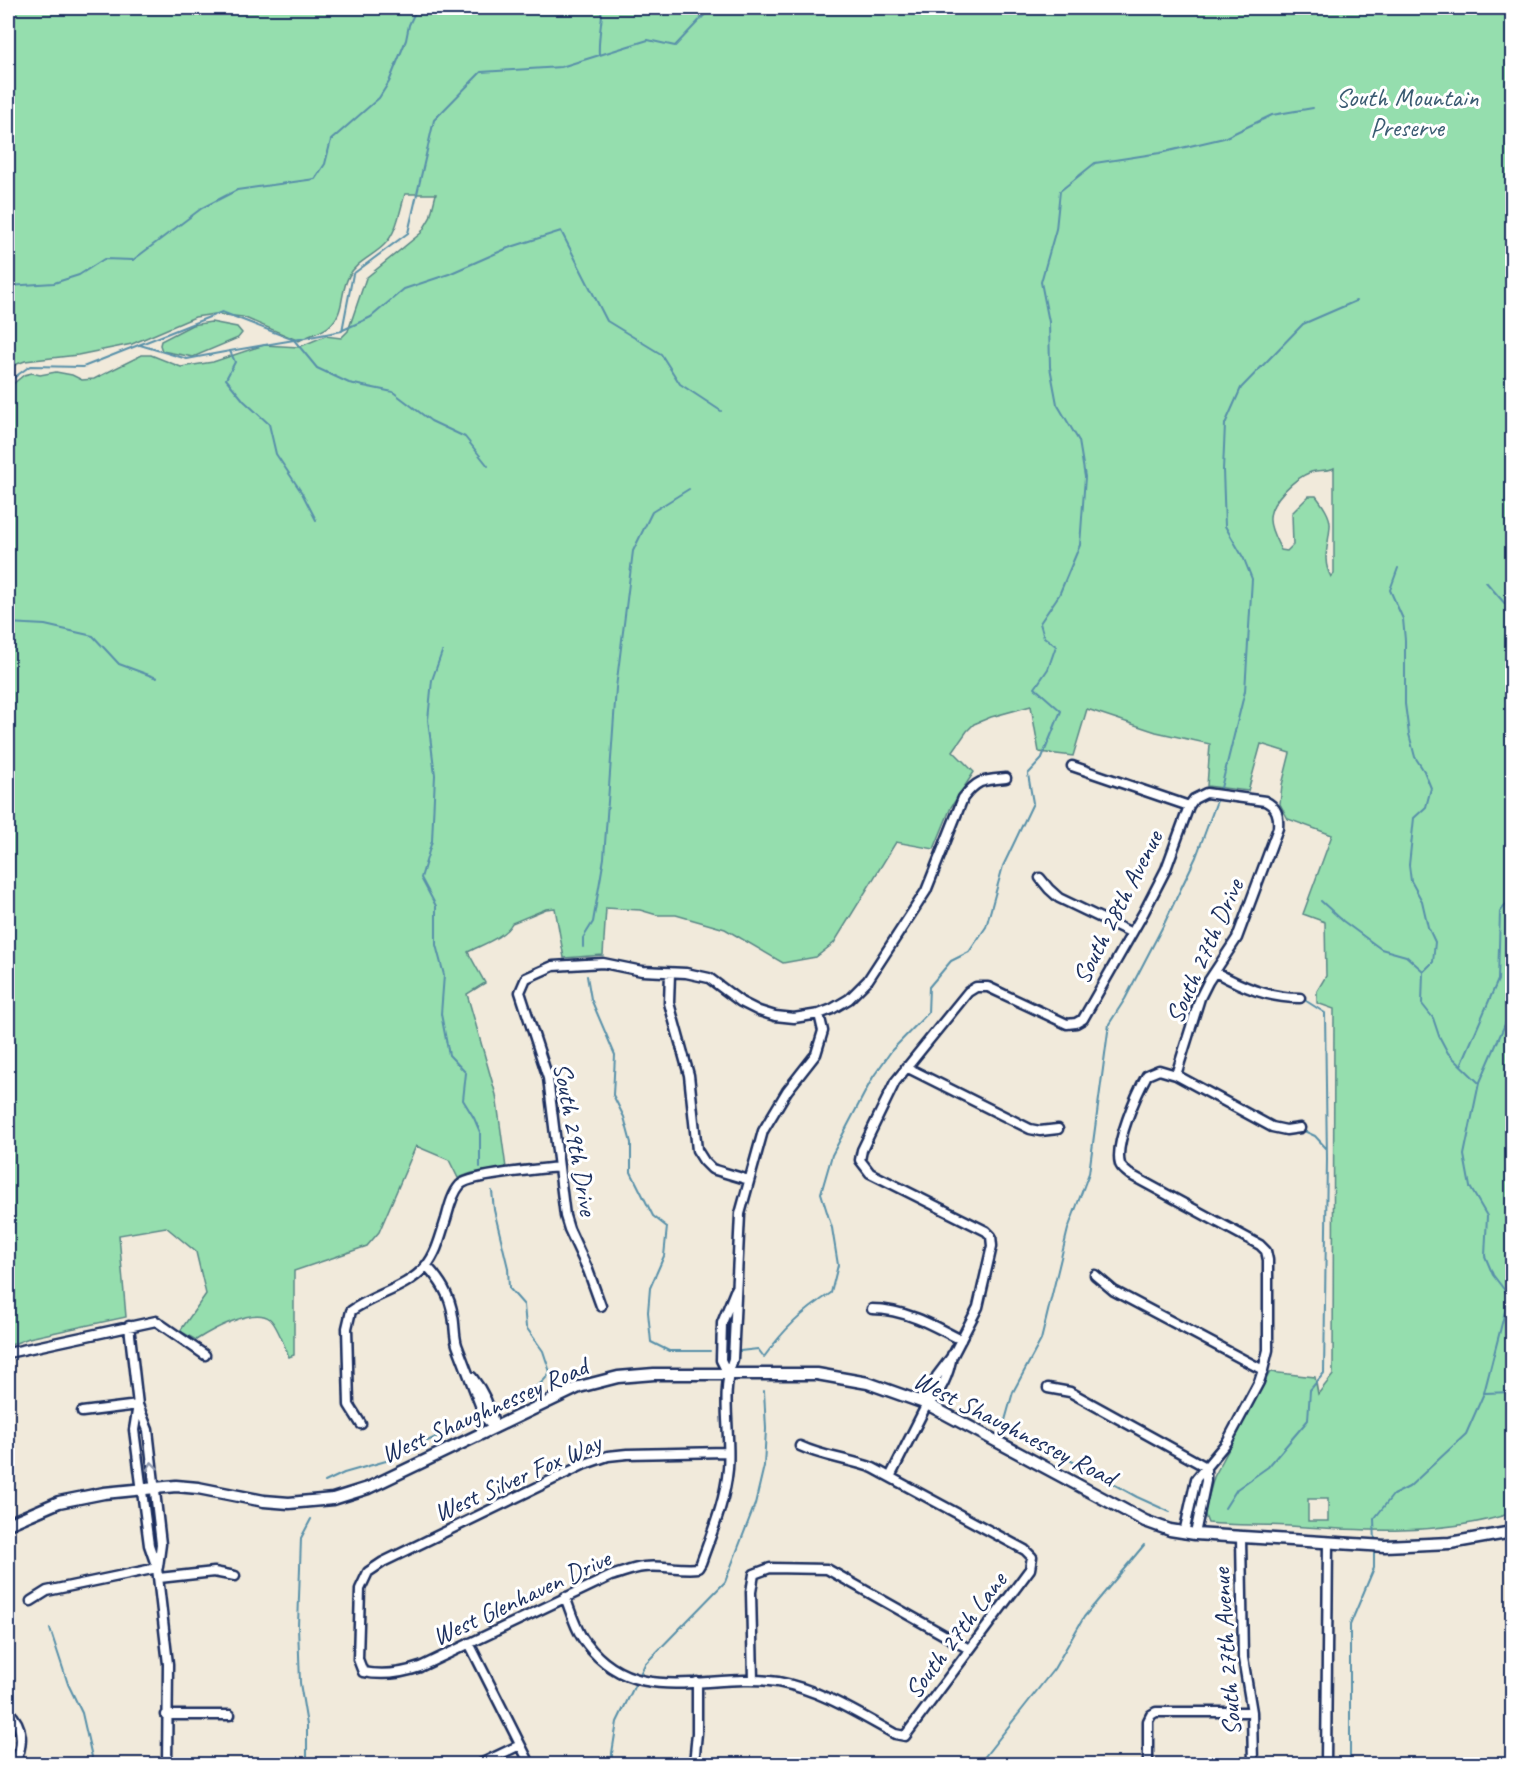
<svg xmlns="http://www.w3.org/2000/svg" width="1520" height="1772" font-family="Caveat,sans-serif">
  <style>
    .green { fill: #95deae; stroke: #588686; stroke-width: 1.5; fill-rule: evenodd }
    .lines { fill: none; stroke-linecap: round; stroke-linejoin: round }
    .stream { stroke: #5890a9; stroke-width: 2 }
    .minor-casing { stroke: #1b2f5e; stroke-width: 13 }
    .tertiary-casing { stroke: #1b2f5e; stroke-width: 15 }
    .minor { stroke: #fff; stroke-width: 8 }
    .tertiary { stroke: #fff; stroke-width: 10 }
    .oneway { stroke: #8d97ae }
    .labels { text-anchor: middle; stroke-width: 6; stroke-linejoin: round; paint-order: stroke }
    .park-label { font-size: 26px; fill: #3a5b72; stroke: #fff }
    .street-label { font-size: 26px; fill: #1b2f5e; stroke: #fff }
  </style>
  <rect width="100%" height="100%" fill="#f1eadb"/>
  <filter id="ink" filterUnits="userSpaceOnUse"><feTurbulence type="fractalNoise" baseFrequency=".0167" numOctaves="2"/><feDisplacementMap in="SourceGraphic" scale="12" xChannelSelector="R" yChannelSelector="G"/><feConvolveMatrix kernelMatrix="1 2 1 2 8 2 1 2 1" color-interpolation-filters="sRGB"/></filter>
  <g filter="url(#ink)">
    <path class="green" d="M8 8H1512V1513C1441 1536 1363 1531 1290 1526 1263 1524 1236 1526 1208 1523L1204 1513 1214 1477 1270 1372 1315 1377 1318 1394 1333 1375 1334 1009 1317 1003V991L1326 976 1325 922 1303 914 1332 835 1288 819 1280 804 1282 785 1290 753 1261 744 1248 791 1207 786 1210 744 1156 732 1087 709 1073 756 1039 752 1031 706 991 717 974 724 967 731 953 751 974 772 951 807 934 849 896 842 834 943 816 957 783 963 725 929 676 915H657L640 910 606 908 603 955 564 958 555 908 546 909 512 923C505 937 481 945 468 952L485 983 467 994 496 1095 506 1168 472 1173 458 1178 449 1160 416 1146 379 1232 367 1246 294 1271V1355L289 1357C285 1347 277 1325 270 1319 254 1306 210 1331 196 1340L180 1331 206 1294 196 1252 166 1227 119 1235 126 1317 29 1338 8 1346V388L24 375 32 373 40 375 56 372 72 375 82 380 94 379 142 355H151L181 367 213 362 264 345 299 347 325 336 341 338 348 331 366 278 421 233 430 218 436 194H405C400 210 397 233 384 245 373 256 356 262 349 276 339 293 346 313 328 327 320 333 308 335 299 341L243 317 215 314 195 317 132 344 78 355 25 361 12 366 8 371ZM1334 468V574L1331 577C1321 559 1329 545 1330 526 1331 516 1322 504 1316 496H1309L1292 513 1293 545 1287 551 1281 550C1277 541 1270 530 1270 520 1269 501 1295 478 1311 472 1319 469 1327 472 1334 468ZM1308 1499H1328V1521H1308Z
      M211 322 237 327 242 333 238 338 193 357 162 351 160 345 161 341 192 325Z"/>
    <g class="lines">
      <path class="stream" d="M597 8 602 14C601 28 598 40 599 55
        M8 286 54 283 79 275 104 259 133 260 202 208 237 190 315 179 325 164 331 140 379 98 389 82 406 40 409 25 415 12 420 8
        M343 330 371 317 404 289 449 274 508 248 561 231 607 321 661 354 680 384 721 411
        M140 345 187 359 230 351 235 362 226 379 244 401 269 424 276 454 302 493 316 520
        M230 351 294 340 317 368 349 383 393 392 431 421 465 437 488 466
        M8 382 30 366 83 367 222 312 294 340 342 331 353 274 408 233 434 120 481 72 561 67 648 40 675 46 711 8
        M1486 582 1507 606 1512 624
        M8 623 45 625 93 636 119 664 157 678
        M442 652 432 680 428 720 435 775 432 841 421 878 436 906V945L444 975 441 1014 449 1055 466 1073 463 1100 474 1118 480 1132V1167
        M1220 792 1245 691 1252 579 1244 559 1225 526 1223 470 1225 424 1241 388 1303 324 1356 301
        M1321 901 1343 921 1381 949 1406 956 1423 971
        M583 947V938L593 922 604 858 616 688 633 551 652 512 689 489
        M587 976 591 999 615 1055 613 1095 624 1117 631 1143V1172L653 1216 667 1227 664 1256 650 1288 648 1312 651 1342 669 1351H710
        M1461 1065 1498 980 1500 912 1512 897
        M1480 1082 1512 1008
        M1302 1130 1315 1136 1326 1148
        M492 1191 494 1210 508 1268 509 1288 524 1305 526 1327 543 1351 550 1372C541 1389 520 1395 503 1402L499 1407
        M740 1351 758 1349 764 1357C784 1329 802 1312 831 1293L838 1265 832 1228 821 1193 832 1155 873 1077 892 1050 928 1013 929 987 951 961 969 952 986 927 1003 866 1033 803 1028 774 1041 760 1061 711 1035 688 1048 669 1056 646 1044 637 1040 623 1059 595 1080 545 1085 477 1079 441 1057 404 1050 367 1049 322 1041 282 1056 229 1060 191 1095 163 1160 153 1224 138 1272 115 1313 108
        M1485 1393 1512 1392
        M325 1482 344 1473 386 1461 473 1419
        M1225 1508 1237 1489 1268 1467 1308 1420 1310 1390 1324 1373 1327 1159 1325 1013 1303 999
        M1170 1512 1137 1497 1004 1424 1013 1392 1041 1340 1068 1229 1089 1173 1109 1024 1125 999 1163 926 1196 857 1218 798
        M1375 1542 1374 1519 1393 1495 1409 1487 1466 1434 1484 1393 1509 1296 1493 1275 1485 1256 1487 1216 1470 1187 1464 1155 1479 1083 1448 1053 1439 1036 1433 1018 1422 1004 1423 972 1433 962 1435 942 1428 927 1422 901 1411 881 1409 865 1414 818 1426 807 1431 788 1424 771 1415 757 1409 734 1405 704V640L1403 619 1390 590 1398 568
        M50 1629 68 1684 82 1713 92 1757 89 1764
        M307 1764V1725L300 1683 298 1626 301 1538 311 1519
        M612 1764V1753L617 1722 645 1664 725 1582 755 1504 764 1466 766 1429 764 1391
        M979 1764 1054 1669 1084 1617 1144 1545
        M1350 1764V1625L1374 1568V1550"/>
      <defs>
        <path id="minor" d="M1072 766 1189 806 1194 799 1206 793 1265 801C1277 807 1279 815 1278 828L1237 938 1208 982 1200 998 1176 1075
          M1040 878 1049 889 1059 898 1132 933
          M1215 972C1243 987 1268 998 1300 998
          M670 973 669 1003 689 1075 697 1150 704 1161 712 1169 749 1180
          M906 1067 1030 1129 1040 1131 1058 1129
          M426 1265C440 1280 450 1295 453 1316 455 1326 454 1335 457 1345L485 1418 495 1428
          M1095 1275 1114 1291 1263 1370
          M601 1306 588 1270 569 1229 565 1216 548 1078 520 992 526 978 553 966 603 963 642 971 686 973 709 978 741 1002 759 1011 775 1016 794 1018 819 1014 832 1009 849 999 868 980 926 891 963 798C978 779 983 780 1006 778
          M872 1309C904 1309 933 1325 961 1340
          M129 1326 138 1405 148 1430 161 1544 158 1567
          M8 1353 156 1321 205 1355
          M728 1374 721 1360 722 1323 735 1291
          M472 1377C484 1392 491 1408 495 1427
          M1048 1388 1070 1392 1206 1467
          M928 1404C942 1391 949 1374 952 1355
          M138 1405 134 1430 149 1545 157 1568 168 1664 167 1764
          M82 1412 138 1405
          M361 1424 349 1405 347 1328 351 1311C374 1294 406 1289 426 1266 437 1253 441 1234 446 1219 449 1208 452 1194 460 1185 468 1175 542 1169 559 1167
          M727 1452 627 1454 608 1456 585 1464 383 1562 368 1572 360 1589 358 1659 363 1672C383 1676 400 1674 420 1667L611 1576C622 1573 633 1568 644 1567 662 1565 680 1570 698 1568L701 1563C712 1532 725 1502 728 1469 731 1433 720 1394 733 1359L740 1214 763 1131 787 1091 816 1054 823 1031 819 1014
          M890 1477 927 1404 930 1391 937 1376 953 1355 978 1307 992 1246 991 1236 986 1231 870 1173 860 1160 862 1150 895 1082 968 992 976 987H988L1067 1024 1076 1023 1083 1019 1144 912 1166 869 1189 806
          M1184 1533 1196 1479 1227 1442 1259 1382 1263 1370 1268 1350V1260L1266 1251 1260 1245 1129 1174C1126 1171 1121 1168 1120 1164 1114 1144 1137 1093 1147 1075L1159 1070 1176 1075 1272 1127 1286 1130 1300 1128
          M1195 1534 1206 1481V1467
          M1241 1537 1243 1658 1252 1712 1253 1764
          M159 1578 214 1572 235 1576
          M565 1597C571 1612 576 1631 586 1643 636 1710 710 1671 778 1682 821 1690 857 1713 895 1734L905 1736 1030 1569 1032 1557 1025 1550 873 1468C849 1459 823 1457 800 1446
          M31 1601 47 1591 157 1568
          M469 1643 530 1764
          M753 1680 751 1592 754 1574 770 1568 827 1569 969 1649
          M8 1711C24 1726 24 1745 14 1764
          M166 1715H230
          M480 1764 520 1745
          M694 1764 697 1733V1682
          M1148 1764V1721L1151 1715 1156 1712H1252
          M1326 1764 1328 1543"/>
        <path id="tertiary" d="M8 1524 59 1502 104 1493 176 1486 198 1488 264 1501 289 1503 333 1499 368 1488 579 1387 618 1377 654 1374H817L868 1383 927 1404 1145 1521 1170 1530 1195 1534 1385 1546 1450 1543 1512 1532"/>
      </defs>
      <use href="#minor" class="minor-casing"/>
      <use href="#tertiary" class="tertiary-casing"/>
      <use href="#minor" class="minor"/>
      <use href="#tertiary" class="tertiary"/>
    </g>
    <defs><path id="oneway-chevron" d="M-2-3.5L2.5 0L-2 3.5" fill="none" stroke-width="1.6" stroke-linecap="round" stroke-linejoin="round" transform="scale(1.5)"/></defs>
    <use class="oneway" href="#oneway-chevron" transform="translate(152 1466) rotate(-97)"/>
  </g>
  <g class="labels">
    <g class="park-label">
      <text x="1407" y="106">South Mountain<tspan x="1407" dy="30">Preserve</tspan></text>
    </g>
    <g class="street-label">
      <text transform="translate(1117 907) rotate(-63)" y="9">South 28th Avenue</text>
      <text transform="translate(1204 951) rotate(-66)" y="9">South 27th Drive</text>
      <text transform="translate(576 1139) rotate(80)" y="9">South 29th Drive</text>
      <text transform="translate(484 1410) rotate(-24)" y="9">West Shaughnessey Road</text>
      <text transform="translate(1015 1428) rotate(27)" y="9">West Shaughnessey Road</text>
      <text transform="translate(517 1477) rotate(-24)" y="9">West Silver Fox Way</text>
      <text transform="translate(521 1597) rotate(-25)" y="9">West Glenhaven Drive</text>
      <text transform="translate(955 1635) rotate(-53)" y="9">South 27th Lane</text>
      <text transform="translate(1226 1652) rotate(-94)" y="9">South 27th Avenue</text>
    </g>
  </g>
  <rect width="1520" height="1772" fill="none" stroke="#fff" stroke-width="30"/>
  <rect x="15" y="15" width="1490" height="1742" fill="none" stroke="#1b2f5e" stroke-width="2" filter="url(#ink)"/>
</svg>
